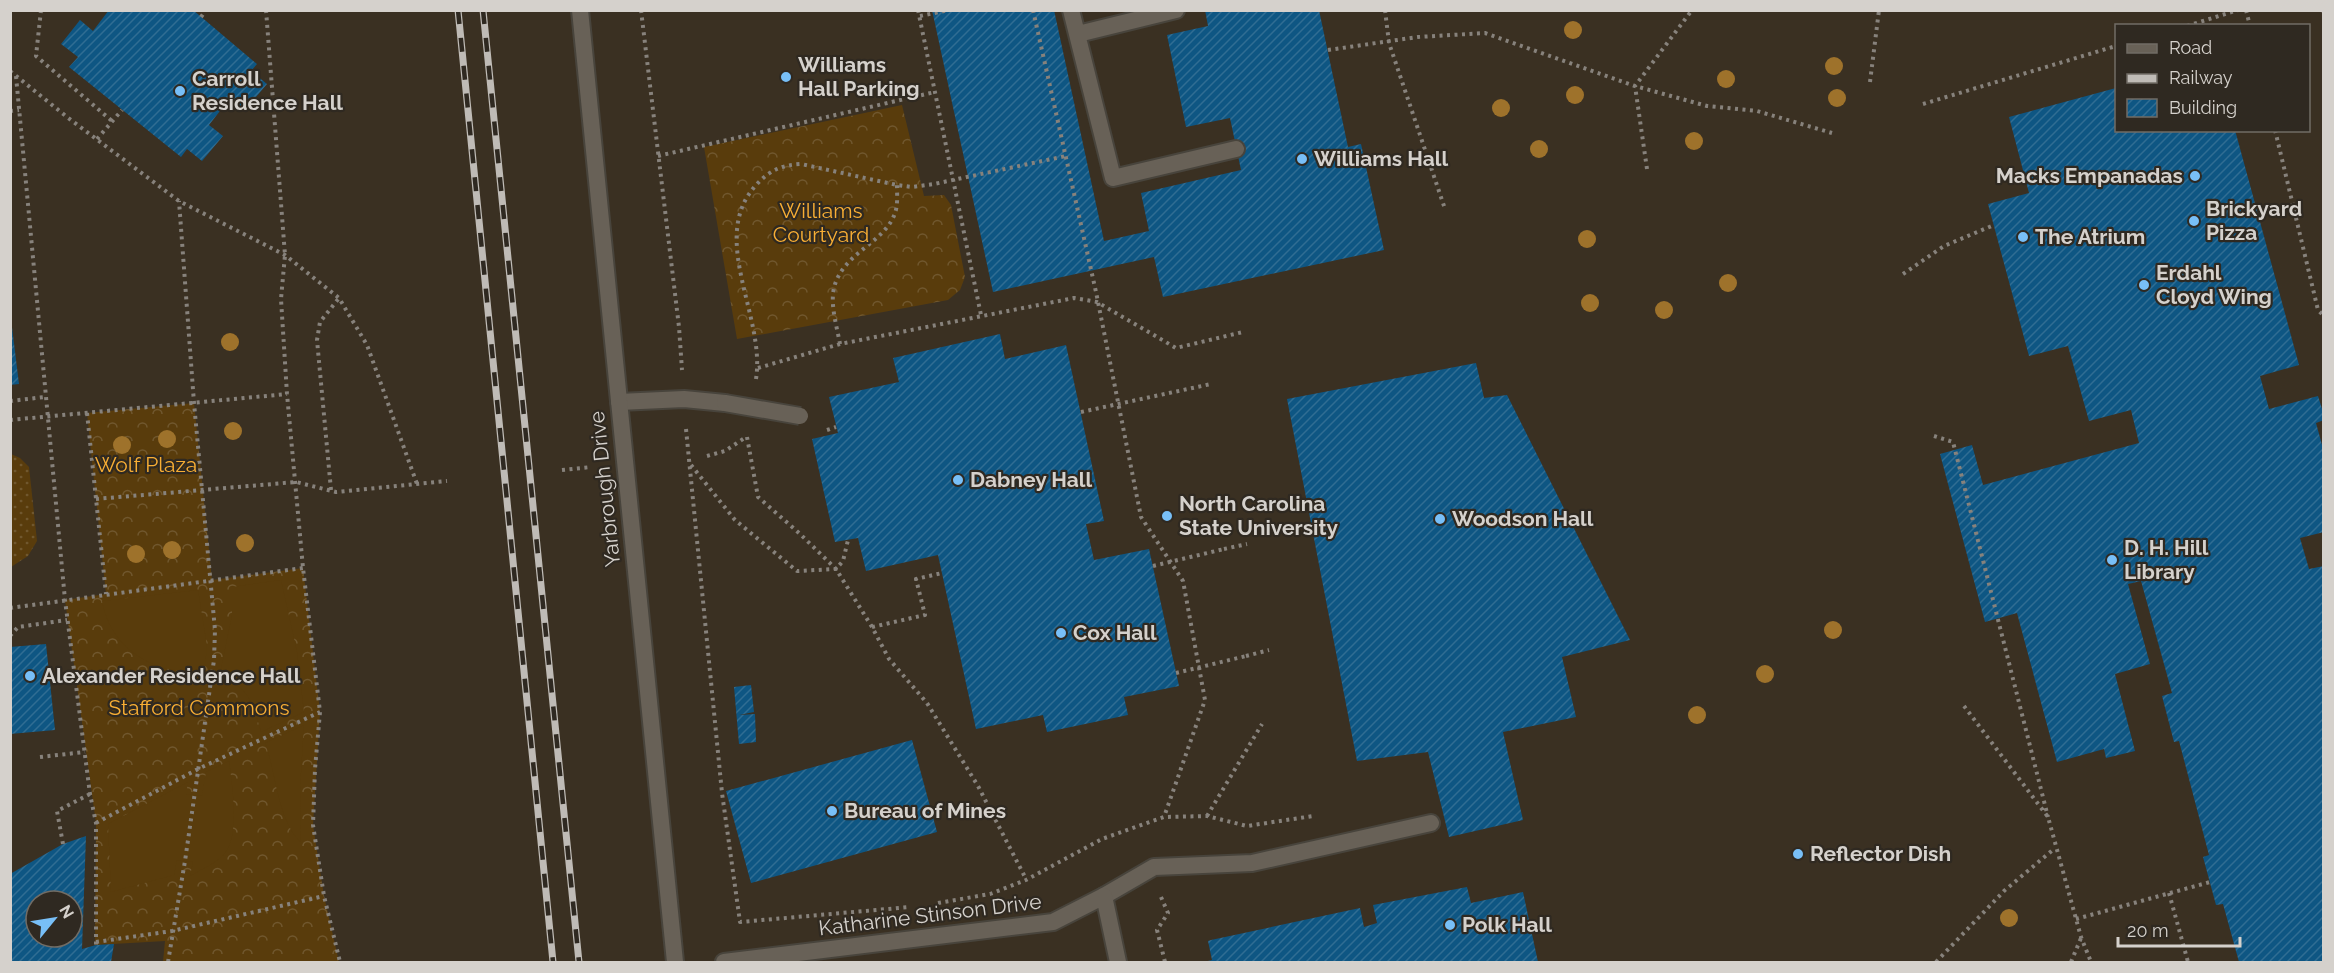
<svg xmlns="http://www.w3.org/2000/svg" width="2334" height="973" font-family="Raleway,sans-serif">
  <style>
    .built { fill: #3a3022; fill-rule: evenodd }
    .grass { fill: url(#grass-dots) }
    .forest { fill: url(#forest-crowns) }
    .garden { fill: #593c0c }
    .building { fill: url(#building-hatch); fill-rule: evenodd }
    .lines { fill: none; stroke-linecap: round; stroke-linejoin: round }
    .service-casing { stroke: #48443c; stroke-width: 20 }
    .minor-casing { stroke: #48443c; stroke-width: 20 }
    .path { stroke: #87827c; stroke-width: 4; stroke-dasharray: 3 4.5; stroke-linecap: butt }
    .service { stroke: #686157; stroke-width: 16 }
    .minor { stroke: #686157; stroke-width: 16 }
    .rail-casing { stroke: #bfbbb6; stroke-width: 7 }
    .rail { stroke: #2f2921; stroke-width: 4.5; stroke-dasharray: 14; stroke-linecap: butt }
    .service-bridge-casing { stroke: #48443c; stroke-width: 20; stroke-linecap: butt }
    .path-bridge { stroke: #87827c; stroke-width: 4; stroke-dasharray: 3 4.5; stroke-linecap: butt }
    .service-bridge { stroke: #686157; stroke-width: 16 }
    .tree { fill: #9e722b }
    .poi-dot { fill: #78bff7; stroke: #2f2921; stroke-width: 2 }
    .labels { text-anchor: middle; stroke-width: 4.5; stroke-linejoin: round; paint-order: stroke }
    .poi-label { font-size: 21px; font-weight: bold; fill: #d5d1cc; stroke: #2f2921; text-anchor: start }
    .park-label { font-size: 21px; fill: #f8ae34; stroke: #2f2921 }
    .street-label { font-size: 21px; fill: #d5d1cc; stroke: #2f2921 }
  </style>
  <defs>
    <pattern id="grass-dots" width="8" height="8" patternUnits="userSpaceOnUse" patternTransform="scale(1.5)"><rect width="8" height="8" fill="#593c0c"/><path d="M2 2h.1M6 6h.1" fill="none" stroke="#70572e" stroke-width="1.8" stroke-linecap="round"/></pattern>
    <pattern id="forest-crowns" width="20" height="18" patternUnits="userSpaceOnUse" patternTransform="scale(1.5)"><rect width="20" height="18" fill="#593c0c"/><path d="M2 6a3 3 0 1 1 6 0M12 15a3 3 0 1 1 6 0" fill="none" stroke="#70572e"/></pattern>
    <pattern id="building-hatch" width="6" height="6" patternUnits="userSpaceOnUse" patternTransform="scale(1.5)"><rect width="6" height="6" fill="#0e5683"/><path d="M-1 1l2-2M0 6l6-6M5 7l2-2" fill="none" stroke="#306d93"/></pattern>
  </defs>
  <rect width="100%" height="100%" fill="#2f2921"/>
  <path class="built" d="M10 11H2323V962H11ZM2116 26H2308V130H2116ZM36 901H72V937H36Z"/>
  <path class="grass" d="M11 454 20 458 29 467 37 541 28 556 11 567Z"/>
  <path class="forest" d="M902 105 924 196 944 195 951 205 965 277 960 290 948 300 737 339 704 147Z
    M194 403 212 580 303 568 320 712 313 825 324 896 339 962H163L165 941 95 945 96 823 65 600 106 594 87 413Z"/>
  <path class="garden" d="M281 580 297 652 304 712 261 732C253 705 250 686 219 678L232 615V587Z
    M198 590 207 646 204 676C189 671 172 671 158 666 127 654 108 633 102 601Z
    M304 725 301 773 300 842C276 815 277 775 265 743Z
    M229 761C232 784 240 834 225 853 217 863 202 869 190 876L193 862 177 860 174 875 111 892 108 824 188 782 186 794 202 796 206 772Z"/>
  <path class="building" d="M109 10H193L257 64 251 71 267 84 245 110 230 98 209 125 223 136 202 161 187 149 181 157 69 67 78 57 61 44 80 20 93 31Z
    M932 10H1054L1104 241 1149 231 1141 193 1241 170 1230 118 1186 127 1167 35 1208 26 1205 10H1319L1348 147 1361 144 1384 250 1163 297 1154 257 993 292Z
    M2116 88V130H2235L2299 365 2260 376 2269 409 2318 396 2324 415V420L2316 423 2324 452V532L2300 538 2309 569 2324 566V962H2239L2223 904 2216 905 2203 857 2209 855 2179 741 2174 742 2162 696 2172 693 2141 581 2128 584 2150 664 2115 674 2135 751 2106 758 2104 749 2057 762 2017 613 1985 622 1940 454 1972 445 1983 485 2139 443 2131 410 2089 421 2068 346 2029 356 1988 204 2029 193 2009 117Z
    M10 311 19 384 10 385Z
    M1000 334 1005 359 1066 345 1104 521 1086 524 1094 560 1149 549 1179 686 1124 697 1128 715 1047 732 1043 715 976 729 938 555 866 571 858 538 835 542 812 439 838 433 829 397 899 382 893 358Z
    M1476 363 1484 398 1507 395 1630 640 1562 657 1576 717 1503 732 1523 820 1449 837 1428 752 1357 761 1287 399Z
    M46 644 55 730 10 734V647Z
    M751 685 754 712 739 715 755 714 756 742 739 744 734 687Z
    M912 740 937 832 751 883 726 791Z
    M86 836 82 949 96 945 114 944 111 962H10V874L63 844ZM36 901H72V937H36Z
    M1467 887 1471 903 1523 892 1538 962H1204L1212 960 1208 941 1211 940 1360 908 1364 927 1377 923 1373 905Z"/>
  <g class="lines">
    <defs>
      <path id="service" d="M1071 10 1113 178 1236 149
        M1078 34 1176 10
        M619 402 684 399 725 403
        M1104 896 1154 867 1252 863 1431 823"/>
      <path id="minor" d="M580 10 675 962
        M724 962 1053 922 1104 896 1118 962"/>
    </defs>
    <use href="#service" class="service-casing"/>
    <use href="#minor" class="minor-casing"/>
    <path class="path" d="M41 10 36 56 112 121
      M266 10 285 255 281 299 287 394 303 568 320 712 315 769 313 825 324 896 340 962
      M641 10 679 327 682 370
      M918 10 981 315
      M1033 10 1096 292 1141 517 1183 581 1205 700 1164 817
      M1385 10 1389 43 1445 209
      M2246 10 2250 26
      M2323 10 2324 13
      M920 16 949 10
      M201 17 206 10
      M2187 26 2238 10
      M1328 50 1418 37 1485 33 1635 86 1707 106 1757 111 1832 133
      M10 71 67 117 179 201 285 255 339 298 367 345 417 484
      M16 76 65 600 90 794 96 823V945
      M1870 82 1879 10
      M1923 104 2116 46
      M10 111 19 110
      M2275 130 2318 310 2324 316
      M97 139 122 110
      M658 156 935 92
      M1647 169 1635 86 1692 10
      M1903 274 1944 246 1994 225
      M840 344C837 327 830 305 834 288 842 253 885 243 895 213 898 205 897 194 897 185
      M758 368 840 344 1074 298 1097 302 1176 348 1243 332
      M756 379C766 316 707 237 757 184 770 170 782 165 801 164L897 185 912 187 934 184 1066 156
      M10 401 45 397
      M87 413 106 594
      M10 420 287 394
      M686 429 722 793 740 922 910 907
      M827 430 836 427
      M1934 436 1953 442 2048 817
      M747 437 758 497 799 533 836 569 872 627 889 659 927 703 978 786 1026 879
      M707 456 725 451 746 437
      M691 465 735 520 797 571 836 569 843 561 848 540
      M562 470 591 467
      M331 490 317 340 320 322 339 298
      M96 499 296 482 336 492 447 481
      M1224 549 1247 544
      M10 608 303 568
      M872 627 925 615 916 579 942 573
      M10 636 18 627 67 620
      M1246 656 1269 650
      M1964 706 2048 817 2081 937 2091 962
      M40 757 85 752
      M1207 816 1262 724
      M96 823 198 769 320 712
      M63 844 57 811 90 794
      M2169 893 2188 962
      M1161 897 1168 913 1157 930 1165 962
      M938 903 990 894 1026 880 1102 839 1164 817 1207 816 1247 826 1313 816
      M2076 919 2210 882
      M96 942 172 931 324 896
      M168 962 185 861 214 660 215 630 194 403 179 201
      M1936 962 2004 891 2055 848
      M2071 962 2081 938"/>
    <use href="#service" class="service"/>
    <use href="#minor" class="minor"/>
    <defs>
      <path id="rail" d="M458 10 553 962
        M483 10 579 962"/>
    </defs>
    <use href="#rail" class="rail-casing"/>
    <use href="#rail" class="rail"/>
    <defs>
      <path id="service-bridge" d="M725 403 800 416"/>
    </defs>
    <use href="#service-bridge" class="service-bridge-casing"/>
    <path class="path-bridge" d="M1081 412 1211 384
      M1153 566 1224 549
      M1176 673 1246 656"/>
    <use href="#service-bridge" class="service-bridge"/>
  </g>
  <g class="tree">
    <circle cx="1573" cy="30" r="9"/>
    <circle cx="1834" cy="66" r="9"/>
    <circle cx="1726" cy="79" r="9"/>
    <circle cx="1575" cy="95" r="9"/>
    <circle cx="1837" cy="98" r="9"/>
    <circle cx="1501" cy="108" r="9"/>
    <circle cx="1694" cy="141" r="9"/>
    <circle cx="1539" cy="149" r="9"/>
    <circle cx="1587" cy="239" r="9"/>
    <circle cx="1728" cy="283" r="9"/>
    <circle cx="1590" cy="303" r="9"/>
    <circle cx="1664" cy="310" r="9"/>
    <circle cx="230" cy="342" r="9"/>
    <circle cx="233" cy="431" r="9"/>
    <circle cx="167" cy="439" r="9"/>
    <circle cx="122" cy="445" r="9"/>
    <circle cx="245" cy="543" r="9"/>
    <circle cx="172" cy="550" r="9"/>
    <circle cx="136" cy="554" r="9"/>
    <circle cx="1833" cy="630" r="9"/>
    <circle cx="1765" cy="674" r="9"/>
    <circle cx="1697" cy="715" r="9"/>
    <circle cx="2009" cy="918" r="9"/>
  </g>
  <g class="poi-dot">
    <circle cx="786" cy="77" r="6"/>
    <circle cx="180" cy="91" r="6"/>
    <circle cx="1302" cy="159" r="6"/>
    <circle cx="2195" cy="176" r="6"/>
    <circle cx="2194" cy="221" r="6"/>
    <circle cx="2023" cy="237" r="6"/>
    <circle cx="2144" cy="285" r="6"/>
    <circle cx="958" cy="480" r="6"/>
    <circle cx="1167" cy="516" r="6"/>
    <circle cx="1440" cy="519" r="6"/>
    <circle cx="2112" cy="560" r="6"/>
    <circle cx="1061" cy="633" r="6"/>
    <circle cx="30" cy="676" r="6"/>
    <circle cx="832" cy="811" r="6"/>
    <circle cx="1798" cy="854" r="6"/>
    <circle cx="1450" cy="925" r="6"/>
  </g>
  <g class="labels">
    <g class="poi-label">
      <text x="798" y="72">Williams<tspan x="798" dy="24">Hall Parking</tspan></text>
      <text x="192" y="86">Carroll<tspan x="192" dy="24">Residence Hall</tspan></text>
      <text x="1314" y="166">Williams Hall</text>
      <text x="2183" y="183" text-anchor="end">Macks Empanadas</text>
      <text x="2206" y="216">Brickyard<tspan x="2206" dy="24">Pizza</tspan></text>
      <text x="2035" y="244">The Atrium</text>
      <text x="2156" y="280">Erdahl<tspan x="2156" dy="24">Cloyd Wing</tspan></text>
      <text x="970" y="487">Dabney Hall</text>
      <text x="1179" y="511">North Carolina<tspan x="1179" dy="24">State University</tspan></text>
      <text x="1452" y="526">Woodson Hall</text>
      <text x="2124" y="555">D. H. Hill<tspan x="2124" dy="24">Library</tspan></text>
      <text x="1073" y="640">Cox Hall</text>
      <text x="42" y="683">Alexander Residence Hall</text>
      <text x="844" y="818">Bureau of Mines</text>
      <text x="1810" y="861">Reflector Dish</text>
      <text x="1462" y="932">Polk Hall</text>
    </g>
    <g class="park-label">
      <text x="821" y="218">Williams<tspan x="821" dy="24">Courtyard</tspan></text>
      <text x="146" y="472">Wolf Plaza</text>
      <text x="199" y="715">Stafford Commons</text>
    </g>
    <g class="street-label">
      <text transform="translate(605 489) rotate(-96)" y="7">Yarbrough Drive</text>
      <text transform="translate(930 915) rotate(-7)" y="7">Katharine Stinson Drive</text>
    </g>
  </g>
  <rect width="2334" height="973" fill="none" stroke="#d5d1cc" stroke-width="24"/>
  <rect x="2115" y="24" width="195" height="108" fill="#2f2921" stroke="#716c65" stroke-width="1.5"/>
  <rect x="2127" y="44" width="30" height="9" fill="#686157" stroke="#716c65" stroke-width="1.5"/>
  <text x="2169" y="54" font-size="18" fill="#d5d1cc">Road</text>
  <rect x="2127" y="74" width="30" height="9" fill="#bfbbb6" stroke="#716c65" stroke-width="1.5"/>
  <text x="2169" y="84" font-size="18" fill="#d5d1cc">Railway</text>
  <rect x="2127" y="99" width="30" height="18" fill="url(#building-hatch)" stroke="#716c65" stroke-width="1.5"/>
  <text x="2169" y="114" font-size="18" fill="#d5d1cc">Building</text>
  <g transform="translate(54 919) rotate(60)"><circle r="28" fill="#2f2921" stroke="#716c65" stroke-width="1.5"/>
  <path d="M0-4.5L10 22L0 15L-10 22Z" fill="#78bff7"/>
  <text y="-9" font-size="16" font-weight="bold" text-anchor="middle" fill="#d5d1cc">N</text>
  </g>
  <path d="M2118 937v9h122v-9" fill="none" stroke="#d5d1cc" stroke-width="3"/>
  <text x="2127" y="937" font-size="18" fill="#d5d1cc" stroke="#2f2921" stroke-width="4.5" paint-order="stroke">20 m</text>
</svg>
